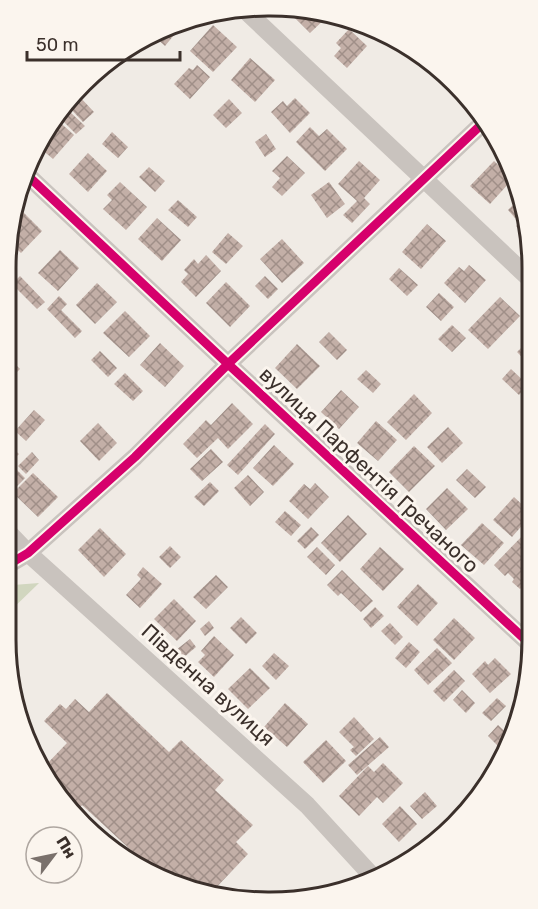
<svg xmlns="http://www.w3.org/2000/svg" width="538" height="909" font-family="Rubik,sans-serif">
  <style>
    .green { fill: #d1d6bf }
    .building { fill: url(#building-cross-hatch) }
    .lines { fill: none; stroke-linecap: round; stroke-linejoin: round }
    .service { stroke: #c9c3be; stroke-width: 9 }
    .minor { stroke: #c9c3be; stroke-width: 18 }
    .cycleway-casing { stroke: #fbf5ee; stroke-width: 13 }
    .cycleway { stroke: #d6006c; stroke-width: 9 }
    .labels { text-anchor: middle; stroke-width: 6; stroke-linejoin: round; paint-order: stroke }
    .street-label { font-size: 21px; fill: #3b302b; stroke: #fbf5ee }
    .rim { fill: none; stroke: #3b302b; stroke-width: 3 }
  </style>
  <defs>
    <pattern id="building-cross-hatch" width="8" height="8" patternUnits="userSpaceOnUse" patternTransform="scale(1.5)"><rect width="8" height="8" fill="#c3afa7"/><path d="M0 0l8 8M0 8l8-8" fill="none" stroke="#a08f88"/></pattern>
  </defs>
  <rect width="100%" height="100%" fill="#f0ebe5"/>
  <path class="green" d="M39 583 6 615V587L13 585Z"/>
  <path class="building" d="M293 11H321L329 15 310 33 291 14Z
    M213 25 237 47 213 72 190 51Z
    M349 29 367 46 347 68 334 56 341 48 336 43Z
    M169 31 174 35 165 46 155 37Z
    M250 58 275 80 255 102 231 80Z
    M197 65 210 77 190 99 174 84 189 68 193 70Z
    M78 95 94 112 83 122 68 106Z
    M295 98 310 113 290 133 271 112 283 101 287 106Z
    M229 99 242 113 226 128 213 115Z
    M69 111 85 126 76 134 61 119Z
    M55 118 74 135 53 159 39 147 51 123Z
    M310 127 319 136 327 129 347 149 325 171 296 142Z
    M112 132 128 147 118 158 102 144Z
    M266 134 276 149 265 157 255 142Z
    M88 153 107 171 88 192 69 174Z
    M287 156 305 173 282 196 272 187 280 178 272 171Z
    M359 161 380 180 364 198 370 204 352 223 343 215 357 201 338 184Z
    M494 161 508 174 510 182 490 204 470 186Z
    M149 167 165 181 155 192 139 177Z
    M120 182 147 207 126 230 103 209 112 200 107 195Z
    M329 182 345 204 327 218 311 195Z
    M178 200 197 217 188 227 168 210Z
    M516 202 520 214 515 218 508 210Z
    M19 208 42 231 21 253 9 241 14 213Z
    M157 218 181 240 162 261 138 239Z
    M522 220 524 227 527 238 516 226Z
    M427 224 446 241 421 269 402 252Z
    M228 233 243 246 226 264 212 252Z
    M282 239 304 263 282 283 260 259Z
    M7 250 14 257 7 266Z
    M60 250 79 268 58 291 38 273Z
    M206 255 221 271 196 297 181 282 188 274 184 270 194 259 198 264Z
    M469 265 486 280 465 303 444 283 459 267 464 271Z
    M399 268 418 285 407 296 389 279Z
    M20 276 45 302 37 309 12 284Z
    M265 276 278 289 268 299 255 286Z
    M226 282 250 306 230 327 206 303Z
    M97 283 117 302 95 324 76 305Z
    M439 293 454 307 441 321 426 307Z
    M59 296 67 304 61 310 82 331 75 338 47 309Z
    M500 297 520 316 488 349 468 330Z
    M125 311 150 336 129 357 103 333Z
    M452 325 466 338 452 352 438 339Z
    M329 332 347 350 337 360 319 342Z
    M531 338V366L517 352Z
    M160 343 184 366 165 387 140 365Z
    M297 344 320 366 297 389 275 368Z
    M100 351 117 368 108 377 91 360Z
    M13 362 20 369 14 375 7 369Z
    M511 369 528 385 519 395 502 379Z
    M366 370 381 384 373 393 357 379Z
    M125 373 143 391 133 401 114 384Z
    M341 390 359 407 339 429 321 412Z
    M414 394 432 413 406 440 387 422Z
    M232 403 253 424 228 449 218 438 197 458 183 444 206 420 211 425Z
    M531 409V426L523 418Z
    M34 410 45 420 26 441 15 431Z
    M376 421 397 440 378 461 357 443Z
    M98 423 117 443 99 461 80 441Z
    M265 424 275 434 238 475 227 465Z
    M448 427 463 443 442 463 427 447Z
    M6 442 19 454 6 467Z
    M274 445 294 464 273 486 253 468Z
    M414 446 435 466 409 492 389 472Z
    M211 449 223 462 202 481 190 469Z
    M32 452 39 460 26 474 18 466Z
    M15 468 25 478 11 492 6 488V477Z
    M467 469 486 487 475 498 456 480Z
    M33 473 58 497 38 517 13 493Z
    M248 475 264 492 250 506 234 488Z
    M210 482 219 491 204 506 194 497Z
    M315 483 329 497 308 519 289 501 304 484 310 489Z
    M447 488 468 509 446 530 426 509Z
    M514 497 529 511 522 517 526 521 512 537 493 520Z
    M285 511 301 525 291 536 275 522Z
    M348 515 367 534 340 562 321 543Z
    M482 523 504 543 484 565 461 545Z
    M311 527 319 535 305 549 297 541Z
    M531 527V578L520 589 512 582 514 579 508 573 505 576 494 565Z
    M100 528 126 554 104 577 78 550Z
    M170 546 181 557 170 568 159 557Z
    M317 547 335 565 326 575 307 557Z
    M380 547 404 569 383 591 360 569Z
    M143 567 162 584 140 608 126 595 141 579 137 575Z
    M342 570 373 601 361 612 341 593 338 596 327 585Z
    M216 575 228 587 206 609 193 597Z
    M418 584 438 603 417 626 397 607Z
    M174 599 196 621 177 641 154 619Z
    M375 607 384 616 371 628 363 619Z
    M241 617 257 633 246 644 230 628Z
    M454 618 475 638 454 660 433 640Z
    M209 621 214 628 205 636 200 629Z
    M390 623 403 637 395 645 381 631Z
    M214 636 234 655 214 677 198 662 205 655 201 651Z
    M190 639 196 647 183 658 176 650Z
    M409 642 420 652 406 668 395 658Z
    M437 648 452 663 428 685 414 670Z
    M274 653 289 666 276 680 262 666Z
    M495 658 511 674 490 693 472 674 485 661 488 665Z
    M250 668 270 688 248 709 228 689Z
    M454 670 465 681 444 702 433 691Z
    M462 690 475 703 466 713 453 700Z
    M107 693 169 752 181 740 224 780 215 790 253 825 236 842 248 854 211 893 185 889 157 874 82 805 77 811 59 794 62 789 47 774 43 768 67 743 44 721 60 704 66 709 75 699 89 712Z
    M497 698 506 706 491 721 482 713Z
    M523 700 520 715 518 722 510 714Z
    M285 703 308 724 287 747 264 727Z
    M354 717 374 739 356 756 350 750 354 747 339 732Z
    M498 725 512 738 503 751 488 736Z
    M380 737 389 747 357 775 348 765Z
    M326 740 346 761 323 783 303 762Z
    M383 763 403 783 383 803 377 797 359 816 339 796 368 766 374 772Z
    M425 792 437 806 422 819 410 806Z
    M400 806 417 824 399 842 382 824Z
    M426 842 431 847 429 848 410 859Z"/>
  <g class="lines">
    <path class="service" d="M262 902 295 894 309 896"/>
    <path class="minor" d="M246 11 531 280
      M25 173 228 364 531 645
      M6 530 28 553 307 805 374 878
      M6 566 28 553 135 457 228 364 483 123"/>
    <defs>
      <path id="cycleway" d="M25 173 228 364 531 645
        M6 566 28 553 135 457 228 364 483 123"/>
    </defs>
    <use href="#cycleway" class="cycleway-casing"/>
    <use href="#cycleway" class="cycleway"/>
  </g>
  <g class="labels">
    <g class="street-label">
      <text transform="translate(369 470) rotate(43)" y="7">вулиця Парфентія Гречаного</text>
      <text transform="translate(208 685) rotate(42)" y="7">Південна вулиця</text>
    </g>
  </g>
  <path d="M0 0H538V909H0ZM268 16H270A252 252 0 0 1 522 268V640A252 252 0 0 1 270 892H268A252 252 0 0 1 16 640V268A252 252 0 0 1 268 16Z" fill="#fbf5ee" fill-rule="evenodd"/>
  <path class="rim" d="M268 16H270A252 252 0 0 1 522 268V640A252 252 0 0 1 270 892H268A252 252 0 0 1 16 640V268A252 252 0 0 1 268 16Z"/>
  <g transform="translate(54 855) rotate(58)"><circle r="28" fill="#fbf5ee" stroke="#aea6a0" stroke-width="1.5"/>
  <path d="M0-4.5L10 22L0 15L-10 22Z" fill="#7a716c"/>
  <text y="-9" font-size="16" font-weight="bold" text-anchor="middle" fill="#3b302b">Пн</text>
  </g>
  <path d="M27 51v9h153v-9" fill="none" stroke="#3b302b" stroke-width="3"/>
  <text x="36" y="51" font-size="18" fill="#3b302b" stroke="#fbf5ee" stroke-width="4.5" paint-order="stroke">50 m</text>
</svg>
